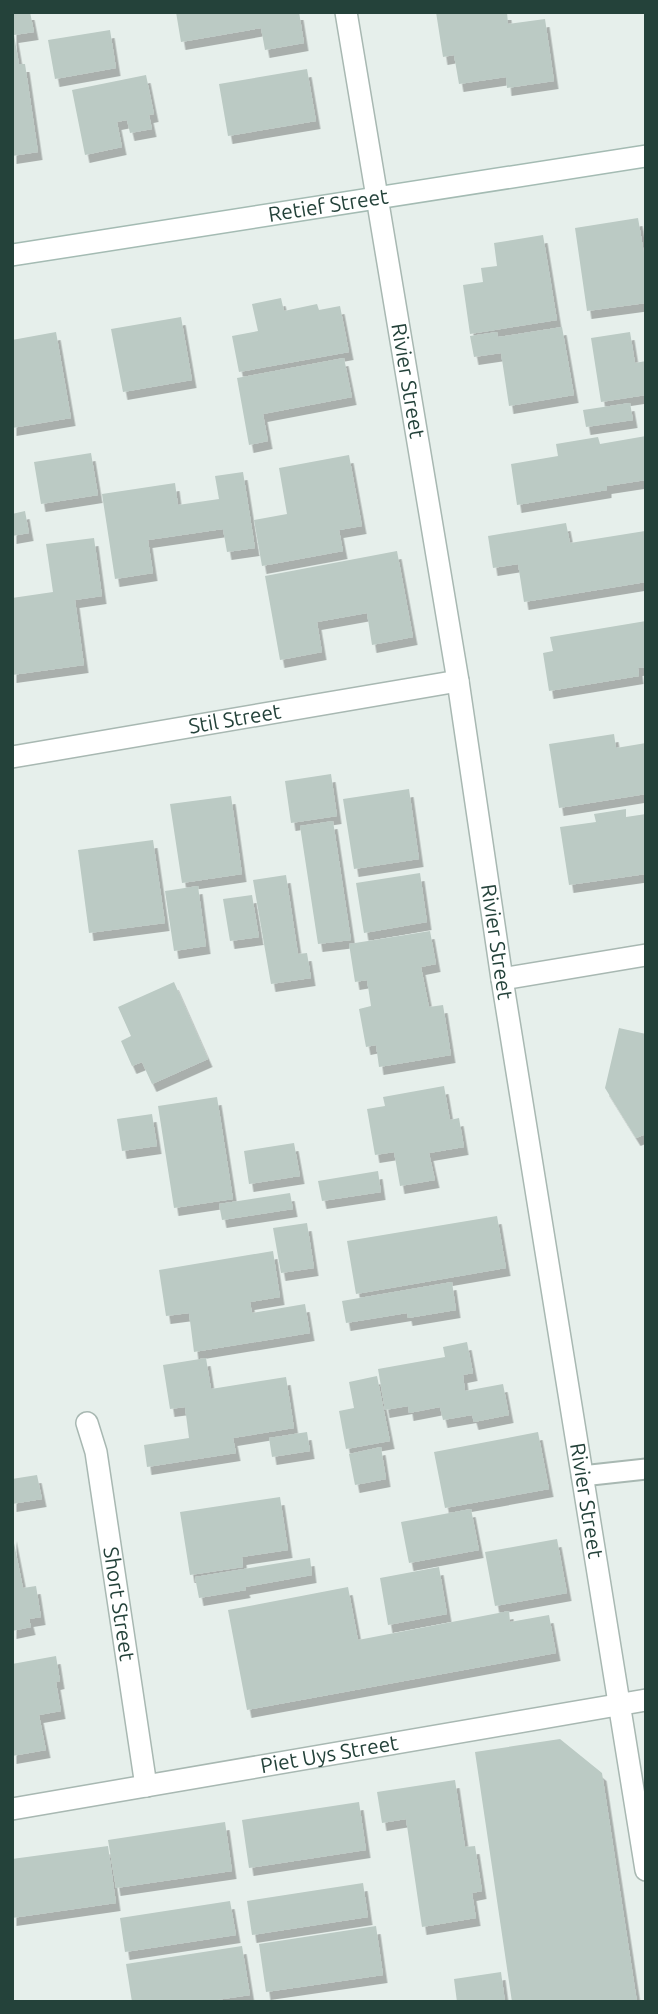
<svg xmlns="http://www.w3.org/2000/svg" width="658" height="2014" font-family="Ubuntu,sans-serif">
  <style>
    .building { fill: #bbcac4; filter: url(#shadow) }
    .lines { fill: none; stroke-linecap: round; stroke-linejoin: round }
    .lane-casing { stroke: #a8b8b2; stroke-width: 23 }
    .street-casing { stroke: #a8b8b2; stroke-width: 24 }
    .secondary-casing { stroke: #a4bbb3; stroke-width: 24 }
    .lane { stroke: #fff; stroke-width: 19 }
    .street { stroke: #fff; stroke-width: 21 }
    .secondary { stroke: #fff; stroke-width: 21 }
    .labels { text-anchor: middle; stroke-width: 5; stroke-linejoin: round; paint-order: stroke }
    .street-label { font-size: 21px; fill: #24423a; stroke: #f7fbf9 }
  </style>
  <defs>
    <filter id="shadow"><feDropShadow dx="4.5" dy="8" stdDeviation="0" flood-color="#0004"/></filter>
  </defs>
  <rect width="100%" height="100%" fill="#e6efeb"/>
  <path class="building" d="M12 12H30L34 32 14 35 19 64H25L38 152 12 156Z
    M176 12H299L304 43 265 50 261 28 181 42Z
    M436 12H507L508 24 545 19 554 81 507 88 506 77 459 84 454 55 443 57Z
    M110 30 116 68 55 79 48 40Z
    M307 69 316 121 228 136 219 84Z
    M146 75 154 114 149 115 152 129 130 133 127 120 117 122 122 147 85 155 72 90Z
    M638 218 646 265V303L587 311 575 228Z
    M543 235 557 320 470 334 463 285 483 282 481 268 497 266 494 243Z
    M281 298 284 311 317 304 319 310 340 306 349 352 239 372 232 336 258 331 252 304Z
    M181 317 192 380 123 392 111 329Z
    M562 327 574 395 509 406 501 353 474 357 470 336 497 332 498 337Z
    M56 332 71 418 12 428V340Z
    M630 332 635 363 646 361V395L601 402 591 338Z
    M344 358 352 397 263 414 268 441 249 445 237 378Z
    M630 403 633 420 586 427 583 410Z
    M646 436V480L607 486V490L517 505 511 464 558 456 556 444 598 437 600 444Z
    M91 453 98 495 41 504 34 462Z
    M349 455 362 526 339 530 343 551 262 566 254 520 287 514 279 468Z
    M243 472 255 548 227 552 223 529 148 540 153 573 115 579 102 494 175 483 178 505 219 499 215 476Z
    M25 511 29 533 12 536V514Z
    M566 523 570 543 645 531 646 582 524 602 518 564 493 568 488 536Z
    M94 538 102 596 75 600 84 665 12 675V598L53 592 46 544Z
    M397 551 413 637 372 645 367 613 317 622 322 652 280 660 265 576Z
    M646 621V667L638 668 639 676 549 691 543 653 553 651 550 637Z
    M614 734 616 748 646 743V794L559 808 549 744Z
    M331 774 337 816 291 823 285 781Z
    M409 789 419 859 354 869 343 799Z
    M231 796 242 874 182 883 170 804Z
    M626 809V817L646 814V874L569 885 560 827 596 822 594 814Z
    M333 821 351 940 318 944 300 826Z
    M153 840 165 923 89 933 78 850Z
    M420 873 427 922 364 933 356 883Z
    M286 875 298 954 307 953 311 978 271 984 253 880Z
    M198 886 206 946 174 951 165 891Z
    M252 895 259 937 230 941 223 899Z
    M430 931 436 964 421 967 429 1007 443 1005 451 1055 379 1067 376 1045 366 1047 359 1009 371 1006 367 980 355 982 349 944Z
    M174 982 208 1059 152 1084 142 1062 132 1066 121 1041 131 1036 118 1007Z
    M619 1028 646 1034V1134L636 1138 605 1088Z
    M444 1086 450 1120 459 1118 464 1147 429 1153 435 1180 400 1186 394 1152 375 1155 367 1109 385 1106 383 1097Z
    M217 1097 233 1199 174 1208 158 1106Z
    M152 1114 157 1146 122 1151 117 1119Z
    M294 1143 300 1176 249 1184 244 1151Z
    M378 1171 381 1192 322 1201 318 1181Z
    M290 1193 293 1209 222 1220 219 1204Z
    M497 1216 506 1268 356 1294 347 1241Z
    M307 1223 314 1268 281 1273 273 1228Z
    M273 1251 280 1297 250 1302 252 1313 305 1304 310 1333 194 1352 189 1313 166 1316 159 1270Z
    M452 1282 456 1310 408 1318 407 1313 346 1323 342 1301Z
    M467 1342 473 1373 463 1375 465 1391 503 1384 509 1415 474 1422 472 1415 443 1420 440 1407 409 1413 408 1406 385 1410 378 1369 445 1357 443 1347Z
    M206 1358 211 1389 286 1377 294 1428 233 1438 236 1453 147 1467 144 1445 189 1438 185 1407 170 1409 163 1365Z
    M377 1376 390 1441 346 1449 339 1411 354 1408 349 1382Z
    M307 1432 310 1451 272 1457 269 1438Z
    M538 1432 549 1489 445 1508 434 1452Z
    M381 1447 386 1479 355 1485 349 1454Z
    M37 1475 42 1499 12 1504V1479Z
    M280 1497 288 1550 242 1557 243 1567 190 1575 180 1512Z
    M471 1509 479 1550 409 1563 401 1522Z
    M12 1533 23 1588 36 1586 41 1617 29 1619 31 1627 12 1631Z
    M557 1539 567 1593 495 1606 485 1552Z
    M310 1558 312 1575 245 1587 246 1590 199 1598 195 1577Z
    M439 1567 447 1614 388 1625 380 1578Z
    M348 1587 358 1640 509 1611 510 1622 549 1615 556 1653 247 1710 228 1610Z
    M56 1656 60 1681 56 1682 61 1711 39 1715 46 1750 12 1756V1664Z
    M560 1739 602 1773 637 2002H512L475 1752Z
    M455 1780 465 1847 475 1846 482 1891 472 1893 476 1918 422 1927 406 1819 382 1823 377 1792Z
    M359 1802 366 1850 249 1868 242 1820Z
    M225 1822 232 1871 116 1888 108 1840Z
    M108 1846 116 1903 12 1918V1859Z
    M363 1883 368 1917 252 1935 247 1901Z
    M230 1901 236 1935 125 1952 120 1918Z
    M376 1926 383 1975 266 1992 259 1944Z
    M242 1946 250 1995 203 2002H132L126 1964Z
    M501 1972 505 2002H457L454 1979Z"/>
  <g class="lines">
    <defs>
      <path id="lane" d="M582 1476 646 1469"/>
      <g id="street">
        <path id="s1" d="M346 12 458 681 502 979 646 1870"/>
        <path id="s2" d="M12 757 458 681"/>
        <path d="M502 979 646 955"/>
        <path id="s3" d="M87 1423 96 1452 146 1786"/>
        <path id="s4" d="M12 1809 646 1700"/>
      </g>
      <g id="secondary">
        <path id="s5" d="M12 255 646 156"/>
      </g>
    </defs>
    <use href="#lane" class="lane-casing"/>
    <use href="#street" class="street-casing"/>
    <use href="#secondary" class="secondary-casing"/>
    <use href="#lane" class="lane"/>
    <use href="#street" class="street"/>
    <use href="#secondary" class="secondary"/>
  </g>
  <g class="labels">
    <g class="street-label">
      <text dy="7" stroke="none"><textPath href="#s5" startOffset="320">Retief Street</textPath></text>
      <text dy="7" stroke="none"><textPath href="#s1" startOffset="374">Rivier Street</textPath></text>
      <text dy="7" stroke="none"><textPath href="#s2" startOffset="226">Stil Street</textPath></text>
      <text dy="7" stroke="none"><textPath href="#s1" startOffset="942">Rivier Street</textPath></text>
      <text dy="7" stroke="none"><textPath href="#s1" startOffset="1508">Rivier Street</textPath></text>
      <text dy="7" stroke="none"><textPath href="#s3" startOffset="184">Short Street</textPath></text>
      <text dy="7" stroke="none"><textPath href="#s4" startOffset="322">Piet Uys Street</textPath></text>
    </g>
  </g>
  <rect width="658" height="2014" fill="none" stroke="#24423a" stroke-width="28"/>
</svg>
